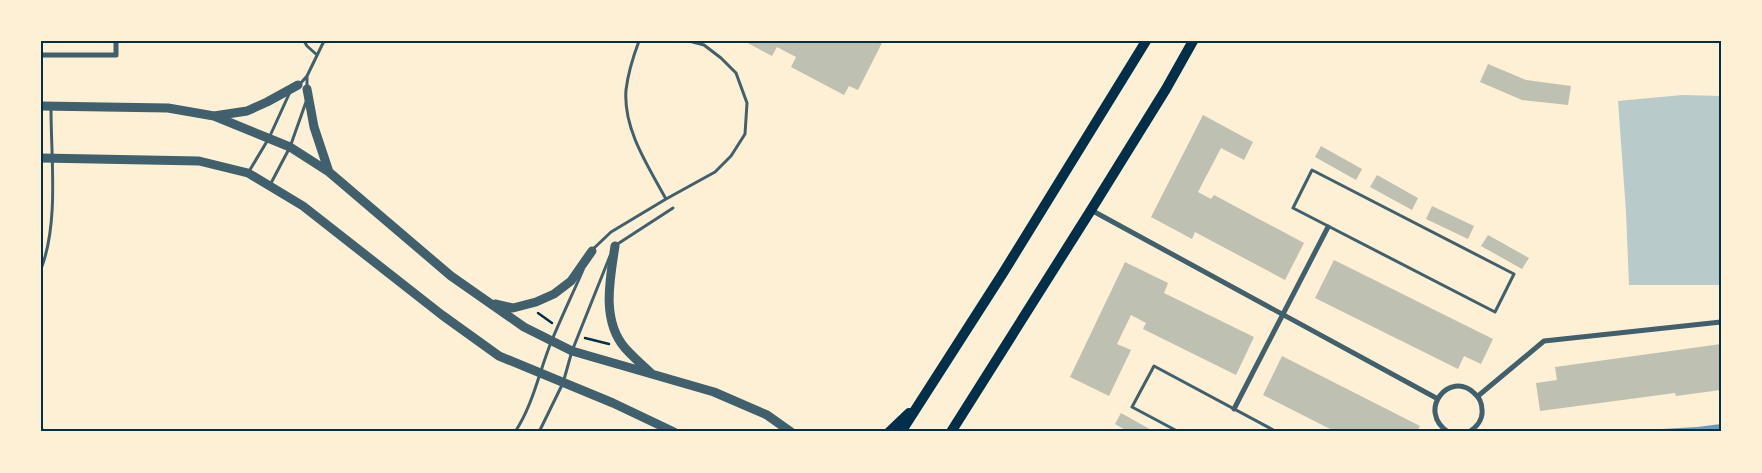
<svg xmlns="http://www.w3.org/2000/svg" width="1762" height="473" font-family="Helvetica,sans-serif">
  <style>
    .green { fill: #b9caca }
    .water { fill: #669bbc }
    .building { fill: #bec0b2 }
    .lines { fill: none; stroke-linecap: round; stroke-linejoin: round }
    .path { stroke: #003049; stroke-width: 2.5 }
    .service { stroke: #3f606c; stroke-width: 3 }
    .minor { stroke: #3f606c; stroke-width: 5 }
    .tertiary { stroke: #3f606c; stroke-width: 9 }
    .secondary { stroke: #003049; stroke-width: 10 }
    .neatline { fill: none; stroke: #003049; stroke-width: 2 }
  </style>
  <rect width="100%" height="100%" fill="#fdf0d5"/>
  <path class="green" d="M1682 95 1721 96V285H1629L1626 212 1618 101Z"/>
  <path class="water" d="M1721 424V432H1611L1697 427Z"/>
  <path class="building" d="M744 41H883L858 90 849 86 844 95 791 67 796 57 777 47 772 56Z
    M1488 64 1526 80 1571 86 1568 105 1522 100 1480 82Z
    M1203 115 1253 142 1244 160 1221 148 1198 192 1211 199 1214 195 1304 243 1285 280 1195 232 1192 239 1151 217Z
    M1321 146 1362 169 1356 180 1315 157Z
    M1377 175 1418 198 1412 210 1370 187Z
    M1432 206 1474 226 1468 239 1426 219Z
    M1488 235 1529 258 1522 269 1481 246Z
    M1334 260 1493 339 1481 364 1464 356 1458 369 1315 298Z
    M1125 262 1168 283 1164 293 1254 337 1236 375 1143 329 1146 323 1131 315 1117 344 1131 350 1109 396 1070 377Z
    M1721 344V390L1676 396 1675 393 1540 411 1536 383 1557 380 1555 367Z
    M1282 356 1420 426 1417 432H1336L1263 395Z
    M1121 413 1155 432H1129L1115 424Z"/>
  <g class="lines">
    <path class="path" d="M538 313 552 323
      M585 338 609 344"/>
    <path class="service" d="M304 41 307 46 317 55
      M639 41C633 57 628 73 626 90 623 129 648 166 666 199
      M307 76 324 41
      M299 85 307 76V88
      M1312 170 1514 274 1495 312 1293 208Z
      M248 173 269 138 290 92
      M270 185 290 147 306 102
      M616 245 673 208
      M592 250 611 232 666 199 715 172 731 156 745 134 747 103 736 73 721 58 704 45 689 41
      M41 269C59 223 51 158 51 109
      M41 429 47 432
      M515 432C534 403 539 371 552 340 562 316 573 293 583 270
      M539 432 563 383 572 351 610 256
      M1179 432 1132 407 1154 366 1277 432"/>
    <path class="minor" d="M41 55H116V41
      M1091 210 1438 399
      M1478 396 1544 341 1721 322
      M1234 409 1328 227
      M1448 432C1416 410 1450 370 1474 393 1479 397 1482 403 1482 410 1483 419 1477 427 1469 432"/>
    <path class="tertiary" d="M307 89 314 127 329 172
      M41 106 168 108 214 116 290 147 329 172 451 276 524 327 572 351 714 392 767 415 791 432
      M214 116 247 111 267 102 298 85
      M41 158 199 161 248 173 303 206 442 315 499 356 613 403 674 432
      M615 246C610 279 601 320 625 348 633 357 642 365 651 373
      M495 304 513 308 536 302 554 294 571 281 592 251"/>
    <path class="secondary" d="M889 432 909 413
      M901 432 1003 273 1146 41
      M951 432 1091 210 1166 89 1193 41"/>
  </g>
  <rect width="1762" height="473" fill="none" stroke="#fdf0d5" stroke-width="85"/>
  <rect x="42" y="42" width="1678" height="388" class="neatline"/>
</svg>
